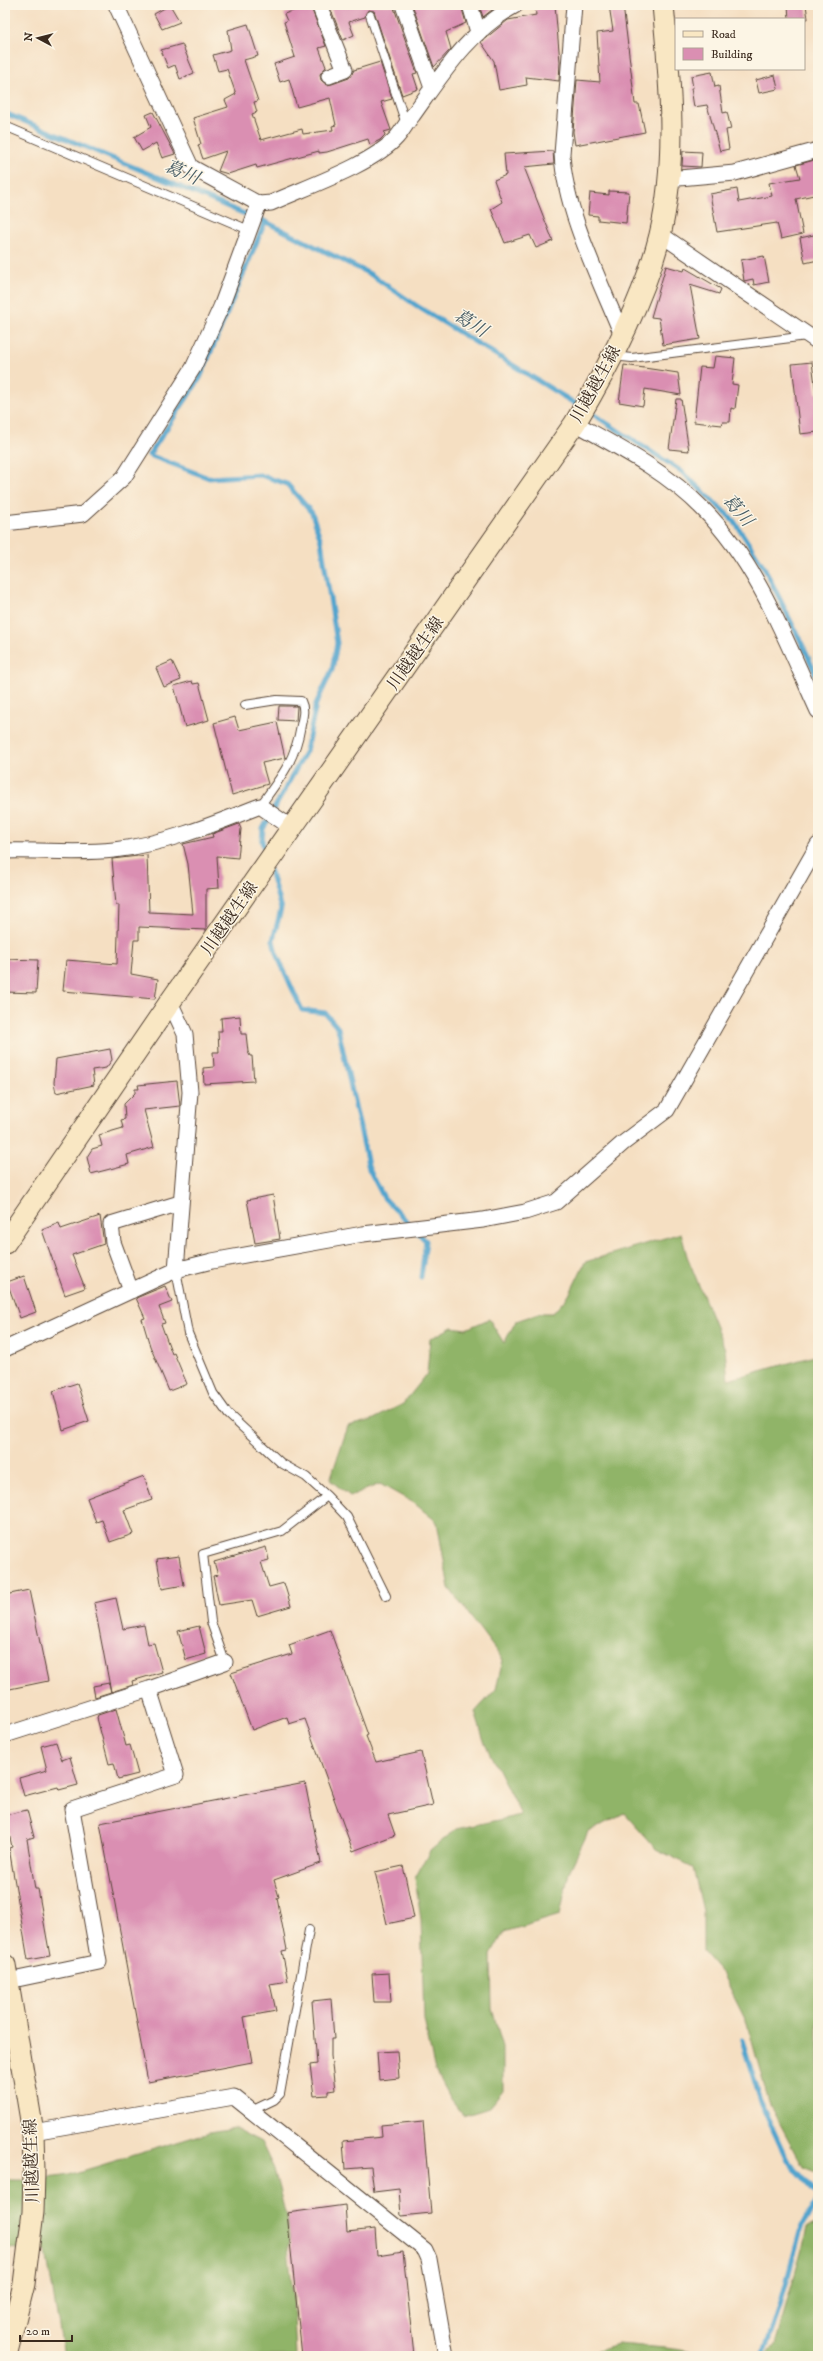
<svg xmlns="http://www.w3.org/2000/svg" width="823" height="2361" font-family="'IM FELL DW Pica','Noto Serif JP',serif">
  <style>
    .forest { fill: #90b468; stroke: #666f43 }
    .lines { fill: none; stroke-linecap: round; stroke-linejoin: round }
    .stream { stroke: #53a4cd; stroke-width: 5 }
    .building { fill: #da8fb2 }
    .lane-casing { stroke: #574537; stroke-width: 10 }
    .street-casing { stroke: #574537; stroke-width: 17 }
    .secondary-casing { stroke: #574537; stroke-width: 23 }
    .lane { stroke: #fff; stroke-width: 8 }
    .street { stroke: #fff; stroke-width: 15 }
    .secondary { stroke: #f9e7c3; stroke-width: 21 }
    .labels { text-anchor: middle; stroke-width: 3; stroke-linejoin: round; paint-order: stroke }
    .street-label { font-size: 17px; fill: #3b2a1e; stroke: #fcf5e5 }
    .water-label { font-size: 18px; font-style: italic; fill: #455b64; stroke: #fcf5e5 }
  </style>
  <rect width="100%" height="100%" fill="#fcf5e5"/>
  <filter id="ink" filterUnits="userSpaceOnUse"><feTurbulence type="fractalNoise" baseFrequency=".025" numOctaves="2"/><feDisplacementMap in="SourceGraphic" scale="8" xChannelSelector="R" yChannelSelector="G"/><feConvolveMatrix kernelMatrix="1 2 1 2 8 2 1 2 1" color-interpolation-filters="sRGB"/></filter>
  <filter id="wash" filterUnits="userSpaceOnUse"><feTurbulence type="fractalNoise" baseFrequency=".012" numOctaves="4" result="noise"/><feDisplacementMap in="SourceGraphic" scale="16" xChannelSelector="R" yChannelSelector="G"/><feGaussianBlur stdDeviation="0.9" result="paint"/><feColorMatrix in="noise" values="0 0 0 0 0 0 0 0 0 0 0 0 0 0 0 0 0 1.4 0 .05"/><feComposite in="paint" operator="in"/></filter>
  <g filter="url(#wash)">
    <rect width="100%" height="100%" fill="#f5dfc2"/>
    <path class="forest" d="M681 1233 687 1256 725 1349 728 1380 818 1355V2173L803 2167 769 2103 747 2023 723 1975 703 1952V1911L693 1867 656 1849 624 1813 588 1832 569 1872 560 1915 504 1932 491 1955 492 2009 503 2047V2090L489 2107 463 2115 450 2099 435 2071 424 2020 421 1920 415 1878 430 1851 456 1829 521 1815 485 1744 475 1712 496 1689 503 1660 449 1588 437 1522 414 1503 380 1484 350 1496 330 1480 348 1426 372 1420 403 1404 427 1374 430 1339 452 1327 466 1329 489 1319 504 1343 516 1321 540 1313H553L569 1295 585 1262Z
      M234 2128 261 2142 274 2169 290 2232 288 2247 293 2295 296 2356H64L46 2251 5 2248V2180H35L69 2175 210 2132Z
      M818 2224V2356H765L775 2345 808 2228Z
      M618 2344 666 2348 719 2356H597L598 2350Z"/>
    <g class="lines">
      <path class="stream" d="M5 113 252 217
        M262 220 370 274 420 308 579 406
        M265 222 200 378 149 455 209 478 260 475 287 484 312 513 321 541 337 643 332 670 316 704 306 751 263 829 262 841 266 855
        M588 411 681 471 734 521 764 567 807 654 818 681
        M270 870 281 909 273 940 276 953 302 1010 325 1013 338 1028 369 1169 384 1198 426 1241 421 1277
        M742 2041 763 2108 787 2160 818 2195
        M766 2356 764 2353 780 2306 800 2232 818 2198"/>
    </g>
    <g id="blocks">
      <path class="building" d="M170 5 180 22 162 29 154 14Z
        M310 5 326 46 319 48 326 67 320 74 321 80 327 85 332 84 349 78 354 70 380 62 392 99 381 102 391 130 384 132 385 135 380 140 370 145 368 139 327 152 319 153V151L257 168 256 165 228 174 218 171 226 151 203 159 198 145 201 144 193 118 228 107 225 100 236 94 227 69 218 71 213 55 231 50 228 30 248 24 252 37 258 56 244 60 258 101 254 102 257 112 252 114 261 140 302 129 303 134 333 130 332 126 336 125 330 98 297 107 289 79 280 82 274 64 295 57 284 22 287 21 284 14Z
        M329 5H393L417 73 413 74 418 89 402 95 374 11 368 10 365 17 349 22 354 35 343 40Z
        M418 5H461L466 23 446 32 451 49 434 67 413 7Z
        M479 5H496L497 6 483 17Z
        M555 5 560 62 559 81 526 77 527 85 499 90 494 61 481 42 508 20 536 15 535 7Z
        M609 5H623L635 104H639L645 132 575 145 573 132 577 80 600 82 597 33 613 31Z
        M788 5H806L808 19H789Z
        M182 44 194 73 180 79 175 65 168 68 161 50Z
        M712 72 715 87 719 86 723 113 727 112 731 129 726 130 729 149 720 151 707 105 694 107 691 88H693L691 76Z
        M775 75 778 89 759 93 756 80Z
        M153 112 175 154 162 158 156 143 142 151 134 137 151 127 146 115Z
        M553 151 554 164 524 167 553 241 536 248 530 235 505 243 491 209 502 202 494 180 506 175 504 154Z
        M683 151 702 152 701 167 682 166Z
        M818 159V194L796 199 803 234 781 239 777 223 717 232 710 194 737 189 739 202 772 196 769 183 800 178 796 165Z
        M609 191 629 192 626 223 598 220V216L588 215 590 193 609 195Z
        M818 234V260L805 263 800 238Z
        M764 256 769 282 754 285 753 279 744 281 741 260Z
        M666 266 684 271 685 268 721 289 719 294 690 285 700 339 663 345 659 318 651 317Z
        M715 356 735 358 732 384 738 385 735 409 731 408 730 422H723L722 425 694 422 700 367 713 368Z
        M812 362 816 393H818V432L800 434 792 364Z
        M624 365 678 373 681 395 645 389 643 406 619 402Z
        M676 399H681L689 451 669 449Z
        M172 661 181 680 164 687 156 668Z
        M192 681 193 684 199 683 209 720 185 727 174 686Z
        M279 706H297L296 721 278 720Z
        M235 717 239 730 277 722 285 758 262 763 268 784 232 795 214 723Z
        M239 824 241 829 238 858 217 856 219 888 206 889V930L139 927V940H134L131 974 158 979 155 999 63 991 66 960 117 964 119 905H116L112 859 147 855 149 912 193 914 188 864 183 844 213 837 212 834Z
        M5 959 38 960 36 993 5 992Z
        M240 1016 241 1034H246L248 1052 250 1056H252L254 1081 204 1084 203 1068 214 1067 213 1052H219L218 1031H222L221 1018Z
        M110 1049 112 1060 106 1068 92 1070 94 1085 56 1093 54 1083 56 1059Z
        M177 1081 180 1106 144 1110 154 1147 127 1155 129 1164 91 1174 87 1157 92 1149 102 1146 99 1135 123 1128 121 1120 125 1119 124 1104 135 1093V1089H139L138 1085Z
        M273 1195 280 1239 255 1243 247 1200Z
        M100 1216 104 1244 72 1255 85 1288 65 1295 42 1230 59 1223 61 1229Z
        M24 1276 36 1312 20 1318 7 1282Z
        M165 1286 172 1302 159 1307 165 1323 161 1324 172 1354 174 1353 187 1384 169 1391 150 1346 142 1319 145 1318 136 1298Z
        M77 1383 89 1421 63 1430 53 1391Z
        M144 1476 152 1500 124 1510 133 1534 110 1542 102 1520 96 1522 87 1498Z
        M266 1547 269 1560 261 1562 269 1587 284 1583 291 1606 257 1616 252 1600 219 1605 213 1576 218 1575 214 1562Z
        M179 1556 184 1585 162 1589 157 1559Z
        M29 1590 48 1681 5 1690V1595Z
        M116 1598 123 1629 144 1625 148 1644 154 1643 162 1672 132 1681 133 1685 111 1692 94 1603Z
        M199 1626 206 1654 186 1660 178 1631Z
        M330 1630 368 1735 366 1736 376 1762 421 1752 433 1805 388 1815 395 1835 353 1851 305 1719 289 1724 287 1717 252 1730 231 1673 292 1654 289 1645Z
        M109 1683 111 1692 95 1697 93 1686Z
        M116 1709 126 1746 130 1745 138 1774 118 1779 114 1763 109 1764 97 1718 98 1715Z
        M56 1742 62 1760 70 1757 78 1785 59 1790 58 1787 24 1796 19 1778 47 1770 41 1746Z
        M305 1783 321 1863 274 1880 279 1897 277 1898 287 1950 282 1951 288 1981 270 1984 276 2011 244 2017 252 2062 148 2082 100 1823Z
        M27 1810 34 1837 27 1839 35 1889H38L50 1956 28 1960 9 1848 12 1847 5 1815Z
        M403 1866 414 1918 387 1924 375 1872Z
        M389 1973 391 2002H374L372 1974Z
        M331 1999 334 2039H331V2056L335 2090 328 2091V2095L314 2096 310 2065 317 2064 312 2001Z
        M397 2051 399 2078 379 2080 377 2052Z
        M423 2121 431 2213 401 2216 399 2189 374 2192 371 2167 345 2169 343 2141 382 2137 381 2125Z
        M345 2205 347 2232 375 2229 377 2256 403 2252 414 2356H302L287 2213Z"/>
    </g>
  </g>
  <g filter="url(#ink)">
    <use href="#blocks" fill-opacity="0" stroke="#574537" stroke-width="1"/>
    <g class="lines">
      <defs>
        <path id="lane" d="M370 15 406 124
          M5 126 249 230
          M612 356 632 358 807 336
          M245 705 277 700 301 701C305 709 303 716 301 725 295 761 281 777 260 806
          M176 1270 188 1333 213 1393 228 1414 281 1463 306 1477 327 1496 282 1531 203 1554 211 1622 225 1662
          M327 1496 347 1517 386 1596
          M251 2111 274 2100 280 2094 309 1930"/>
        <path id="street" d="M116 5 191 167 259 204
          M319 5 345 70 329 76
          M403 5 432 88
          M470 5 478 32
          M574 5 562 154C565 212 600 280 622 335
          M668 179 735 173 818 150
          M660 234 818 342
          M575 423C620 448 667 472 703 509 758 564 786 641 818 711
          M5 523 83 514 124 477 193 368 221 307 259 204 271 203C306 187 372 165 397 137 403 130 407 122 413 115 443 73 470 30 516 5
          M5 851C42 850 78 854 114 850 165 844 212 825 260 806L292 828
          M170 1002 185 1034 190 1092 176 1270
          M131 1291 113 1242 111 1224 180 1203
          M5 1349 176 1270 212 1261 363 1234 483 1220 525 1212 556 1202 622 1144 667 1110 818 845
          M5 1735 149 1689 225 1662
          M8 1981 99 1962 72 1809 176 1775 149 1689
          M33 2132 234 2097 425 2250 429 2259 446 2356"/>
        <path id="secondary" d="M5 1243 170 1002 575 423C608 368 645 296 660 235 678 160 670 80 663 5
          M5 1965 33 2132 34 2172 33 2212 24 2284 6 2356"/>
      </defs>
      <use href="#lane" class="lane-casing"/>
      <use href="#street" class="street-casing"/>
      <use href="#secondary" class="secondary-casing"/>
      <use href="#lane" class="lane"/>
      <use href="#street" class="street"/>
      <use href="#secondary" class="secondary"/>
    </g>
  </g>
  <g class="labels">
    <g class="street-label">
      <text transform="translate(595 384) rotate(-61)" y="6">川越越生線</text>
      <text transform="translate(415 653) rotate(-55)" y="6">川越越生線</text>
      <text transform="translate(229 918) rotate(-55)" y="6">川越越生線</text>
      <text transform="translate(31 2161) rotate(-92)" y="6">川越越生線</text>
    </g>
    <g class="water-label">
      <text transform="translate(182 172) rotate(23)" y="6">葛川</text>
      <text transform="translate(471 323) rotate(32)" y="6">葛川</text>
      <text transform="translate(738 510) rotate(49)" y="6">葛川</text>
    </g>
  </g>
  <rect width="823" height="2361" fill="none" stroke="#fcf5e5" stroke-width="20"/>
  <rect x="675" y="18" width="130" height="52" fill="#fcf5e5" stroke="#afa495"/>
  <rect x="683" y="31" width="20" height="6" fill="#f9e7c3" stroke="#afa495"/>
  <text x="711" y="38" font-size="12" fill="#3b2a1e">Road</text>
  <rect x="683" y="48" width="20" height="12" fill="#da8fb2" stroke="#afa495"/>
  <text x="711" y="58" font-size="12" fill="#3b2a1e">Building</text>
  <g transform="translate(38 38) rotate(277)" stroke="#fcf5e5" stroke-width="3" paint-order="stroke">
  <path d="M0-3L7 15L0 10L-7 15Z" fill="#3b2a1e"/>
  <text y="-6" font-size="11" font-weight="bold" text-anchor="middle" fill="#3b2a1e">N</text>
  </g>
  <path d="M20 2335v6h52v-6" fill="none" stroke="#3b2a1e" stroke-width="2"/>
  <text x="26" y="2335" font-size="12" fill="#3b2a1e" stroke="#fcf5e5" stroke-width="3" paint-order="stroke">20 m</text>
</svg>
